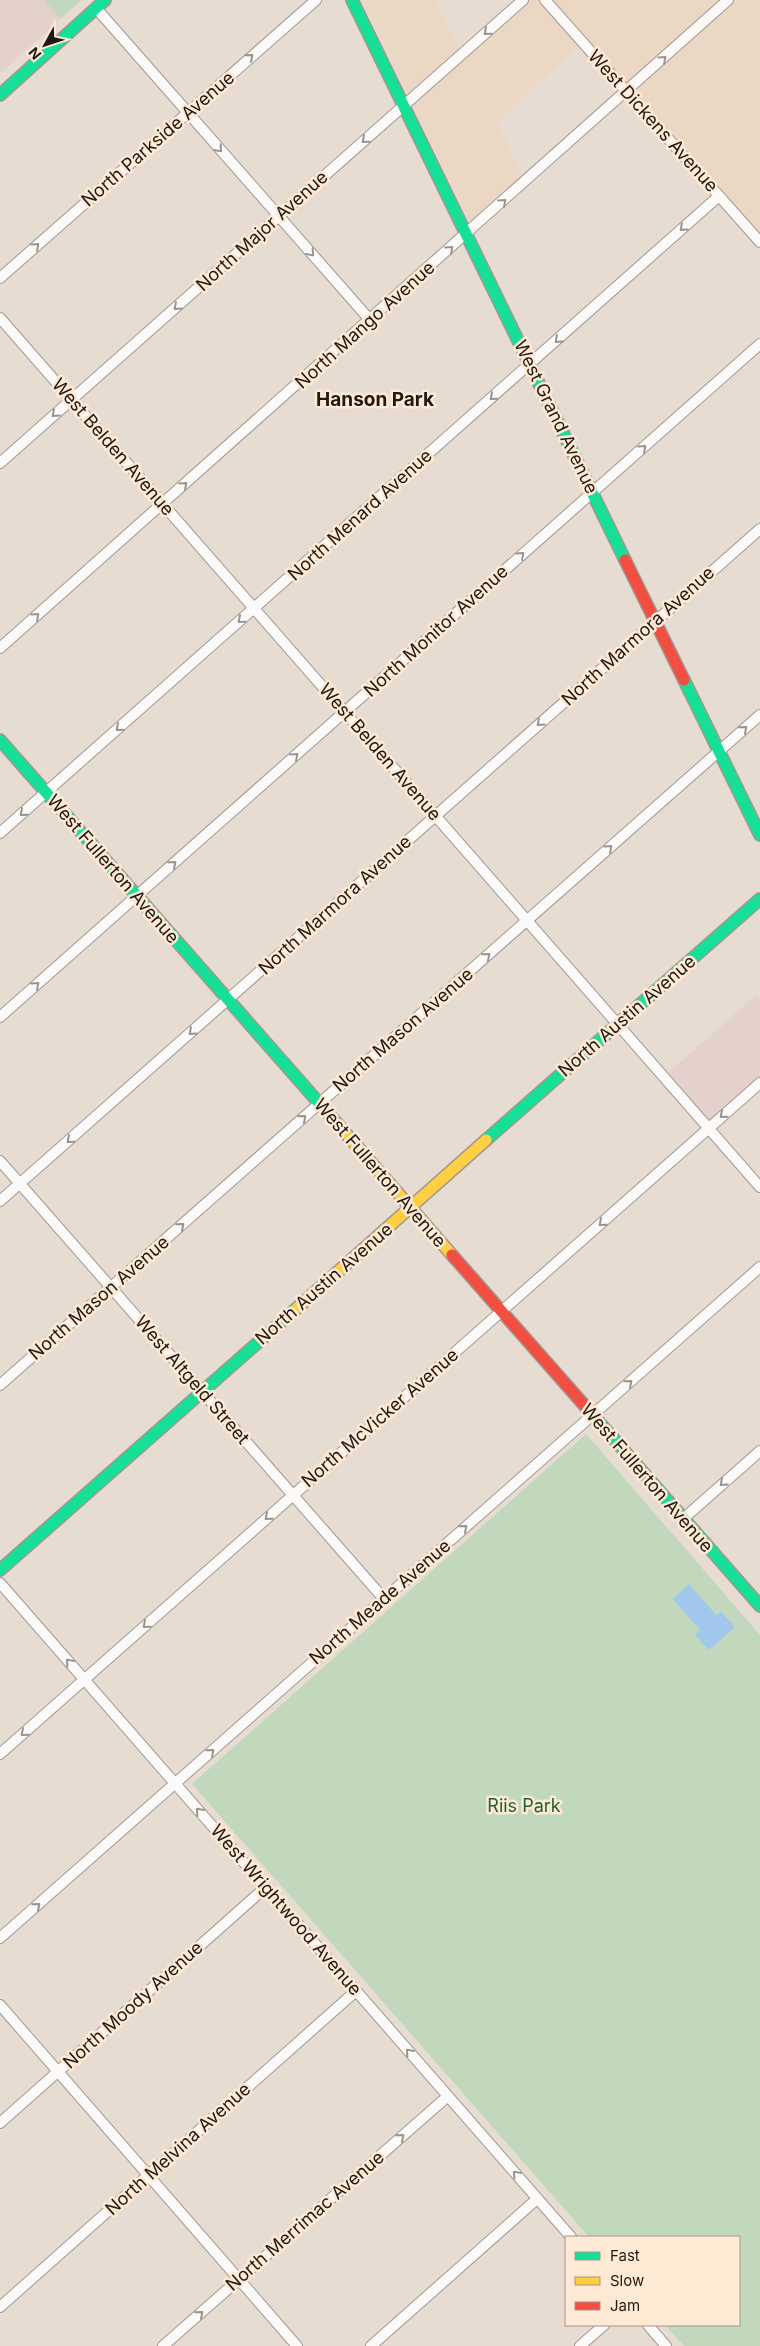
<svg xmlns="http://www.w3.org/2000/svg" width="760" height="2346" font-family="Inter,sans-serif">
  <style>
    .built { fill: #ead7c4 }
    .education { fill: #e5d1cc }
    .green { fill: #c2d8bd }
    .water { fill: #a2c7ec }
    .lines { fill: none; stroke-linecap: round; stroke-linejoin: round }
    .street-casing { stroke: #a19890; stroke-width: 12 }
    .fast-casing { stroke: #a19890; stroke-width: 14 }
    .slow-casing { stroke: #a19890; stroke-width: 14 }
    .jam-casing { stroke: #a19890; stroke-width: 14 }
    .street { stroke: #fbfaf8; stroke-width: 10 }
    .fast { stroke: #16e098; stroke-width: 11 }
    .slow { stroke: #ffcf43; stroke-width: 11 }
    .jam { stroke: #f24e42; stroke-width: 11 }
    .oneway { stroke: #989590 }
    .labels { text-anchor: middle; stroke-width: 5; stroke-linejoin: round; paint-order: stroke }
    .street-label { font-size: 18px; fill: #201912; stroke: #fee9d5 }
    .park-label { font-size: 18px; fill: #196433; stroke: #fee9d5 }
    .neighbourhood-label { font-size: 19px; font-weight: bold; fill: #201912; stroke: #fee9d5 }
  </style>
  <rect width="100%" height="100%" fill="#e7dcd1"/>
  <path class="built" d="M362 0H435L459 49 515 0H760V238L584 40 497 122 523 177 470 223Z"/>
  <path class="education" d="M0 0H44L61 19 0 73Z
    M756 995 760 1000V1077L709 1122 667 1074Z"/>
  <path class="green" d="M44 0H81L61 19Z
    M586 1434 760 1635V2346H684L665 2325H739V2237H589L192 1784Z"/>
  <path class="water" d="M689 1584 716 1615 721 1612 735 1627 709 1650 695 1635 700 1630 673 1599Z"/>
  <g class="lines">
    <defs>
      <path id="street" d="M545 0 760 242
        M96 8 370 320
        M0 278 316 0
        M0 318 760 1187
        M0 463 523 0
        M0 648 728 0
        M0 833 719 196
        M0 1017 760 344
        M0 1161 384 1599
        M0 1201 760 529
        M0 1385 760 715
        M683 1519 760 1451
        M0 1583 571 2237
        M0 1754 760 1083
        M0 1938 760 1267
        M0 2005 297 2346
        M0 2123 266 1887
        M0 2307 356 1991
        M648 2325 666 2346
        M163 2346 448 2096
        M371 2346 537 2199
        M580 2346 604 2325"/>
      <path id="fast" d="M352 0 625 560
        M0 95 105 0
        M684 680 760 835
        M0 740 348 1136
        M486 1140 760 899
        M592 1414 760 1606
        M0 1570 296 1309"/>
      <path id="slow" d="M348 1136 452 1255
        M296 1309 486 1140"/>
      <path id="jam" d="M625 560 684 680
        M452 1255 592 1414"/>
    </defs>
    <use href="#street" class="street-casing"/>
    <use href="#fast" class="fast-casing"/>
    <use href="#slow" class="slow-casing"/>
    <use href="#jam" class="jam-casing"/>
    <use href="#street" class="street"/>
    <use href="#fast" class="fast"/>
    <use href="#slow" class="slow"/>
    <use href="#jam" class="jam"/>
  </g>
  <defs><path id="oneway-chevron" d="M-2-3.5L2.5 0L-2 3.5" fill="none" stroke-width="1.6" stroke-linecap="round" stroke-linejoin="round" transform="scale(1.25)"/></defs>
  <g class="oneway">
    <use href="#oneway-chevron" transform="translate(487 32) rotate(139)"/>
    <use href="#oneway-chevron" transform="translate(250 57) rotate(-41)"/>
    <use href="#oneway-chevron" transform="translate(663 59) rotate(-42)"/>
    <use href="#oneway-chevron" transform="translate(365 140) rotate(139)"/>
    <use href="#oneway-chevron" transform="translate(219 149) rotate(49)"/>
    <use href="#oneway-chevron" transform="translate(503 202) rotate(-42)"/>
    <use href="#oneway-chevron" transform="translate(683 228) rotate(138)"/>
    <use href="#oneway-chevron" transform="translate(36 246) rotate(-42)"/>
    <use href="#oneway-chevron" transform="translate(450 249) rotate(-42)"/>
    <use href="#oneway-chevron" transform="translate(311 253) rotate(49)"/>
    <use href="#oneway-chevron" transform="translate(177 307) rotate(138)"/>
    <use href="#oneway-chevron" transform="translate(558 340) rotate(138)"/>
    <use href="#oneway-chevron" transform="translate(493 397) rotate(139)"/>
    <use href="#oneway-chevron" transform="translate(55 414) rotate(138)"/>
    <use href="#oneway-chevron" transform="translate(643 448) rotate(-42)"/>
    <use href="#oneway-chevron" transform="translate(184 485) rotate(-42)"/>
    <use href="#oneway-chevron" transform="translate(521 555) rotate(-42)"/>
    <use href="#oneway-chevron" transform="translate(36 616) rotate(-42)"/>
    <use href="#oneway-chevron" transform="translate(241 620) rotate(139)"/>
    <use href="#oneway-chevron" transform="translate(540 723) rotate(138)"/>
    <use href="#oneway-chevron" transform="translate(119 728) rotate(139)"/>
    <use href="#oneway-chevron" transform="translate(744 729) rotate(-41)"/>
    <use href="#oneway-chevron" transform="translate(295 756) rotate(-42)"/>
    <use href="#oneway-chevron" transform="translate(23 813) rotate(139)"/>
    <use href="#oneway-chevron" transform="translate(609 848) rotate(-42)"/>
    <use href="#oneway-chevron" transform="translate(173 864) rotate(-41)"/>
    <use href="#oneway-chevron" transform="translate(487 956) rotate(-41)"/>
    <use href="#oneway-chevron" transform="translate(36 985) rotate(-42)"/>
    <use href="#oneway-chevron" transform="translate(192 1032) rotate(138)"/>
    <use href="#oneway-chevron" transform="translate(723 1115) rotate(139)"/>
    <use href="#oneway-chevron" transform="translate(303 1118) rotate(-41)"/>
    <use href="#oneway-chevron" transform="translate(70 1140) rotate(139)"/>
    <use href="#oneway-chevron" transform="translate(602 1223) rotate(139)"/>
    <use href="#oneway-chevron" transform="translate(181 1226) rotate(-41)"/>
    <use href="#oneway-chevron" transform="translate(629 1383) rotate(-41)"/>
    <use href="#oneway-chevron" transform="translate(723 1483) rotate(138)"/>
    <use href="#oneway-chevron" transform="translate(268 1517) rotate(139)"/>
    <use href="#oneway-chevron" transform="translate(464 1528) rotate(-41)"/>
    <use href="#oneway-chevron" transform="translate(146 1625) rotate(139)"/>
    <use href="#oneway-chevron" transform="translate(69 1662) rotate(-131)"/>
    <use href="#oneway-chevron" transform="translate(24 1733) rotate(139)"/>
    <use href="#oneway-chevron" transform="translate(211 1752) rotate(-41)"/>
    <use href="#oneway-chevron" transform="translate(199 1811) rotate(-131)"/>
    <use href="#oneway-chevron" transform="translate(37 1906) rotate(-41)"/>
    <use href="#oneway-chevron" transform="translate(409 2052) rotate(-131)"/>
    <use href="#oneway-chevron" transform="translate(401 2137) rotate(-41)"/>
    <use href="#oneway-chevron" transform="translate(516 2174) rotate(-131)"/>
    <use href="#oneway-chevron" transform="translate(200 2314) rotate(-41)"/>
  </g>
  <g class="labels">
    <g class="street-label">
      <text transform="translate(653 121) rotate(48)" y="6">West Dickens Avenue</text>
      <text transform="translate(158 139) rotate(-41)" y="6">North Parkside Avenue</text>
      <text transform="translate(262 231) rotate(-42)" y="6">North Major Avenue</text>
      <text transform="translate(365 325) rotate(-42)" y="6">North Mango Avenue</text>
      <text transform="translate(556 417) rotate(64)" y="6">West Grand Avenue</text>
      <text transform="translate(113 447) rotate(49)" y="6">West Belden Avenue</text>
      <text transform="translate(360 515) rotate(-42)" y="6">North Menard Avenue</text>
      <text transform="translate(436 631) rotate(-42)" y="6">North Monitor Avenue</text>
      <text transform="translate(638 636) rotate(-42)" y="6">North Marmora Avenue</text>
      <text transform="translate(380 752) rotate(49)" y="6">West Belden Avenue</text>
      <text transform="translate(113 869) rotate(49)" y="6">West Fullerton Avenue</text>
      <text transform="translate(335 905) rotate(-42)" y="6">North Marmora Avenue</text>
      <text transform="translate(627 1016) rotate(-41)" y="6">North Austin Avenue</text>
      <text transform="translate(403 1030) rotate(-41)" y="6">North Mason Avenue</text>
      <text transform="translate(380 1173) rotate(49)" y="6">West Fullerton Avenue</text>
      <text transform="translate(324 1284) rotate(-41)" y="6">North Austin Avenue</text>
      <text transform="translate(99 1298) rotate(-41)" y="6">North Mason Avenue</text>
      <text transform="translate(192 1380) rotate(49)" y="6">West Altgeld Street</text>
      <text transform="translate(380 1418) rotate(-41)" y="6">North McVicker Avenue</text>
      <text transform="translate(647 1478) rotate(49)" y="6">West Fullerton Avenue</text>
      <text transform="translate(380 1602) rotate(-41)" y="6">North Meade Avenue</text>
      <text transform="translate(286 1910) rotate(49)" y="6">West Wrightwood Avenue</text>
      <text transform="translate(133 2005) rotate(-42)" y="6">North Moody Avenue</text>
      <text transform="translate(178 2149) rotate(-42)" y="6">North Melvina Avenue</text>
      <text transform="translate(305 2221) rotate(-41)" y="6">North Merrimac Avenue</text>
    </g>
    <g class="park-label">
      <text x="524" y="1812">Riis Park</text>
    </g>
    <g class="neighbourhood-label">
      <text x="375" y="406">Hanson Park</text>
    </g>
  </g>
  <rect x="565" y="2236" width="175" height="90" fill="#fee9d5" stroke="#a59687"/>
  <rect x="575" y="2252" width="25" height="8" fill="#16e098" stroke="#a59687"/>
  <text x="610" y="2261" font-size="15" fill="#201912">Fast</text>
  <rect x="575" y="2277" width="25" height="8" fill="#ffcf43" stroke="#a59687"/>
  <text x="610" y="2286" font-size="15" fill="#201912">Slow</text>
  <rect x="575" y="2302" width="25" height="8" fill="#f24e42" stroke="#a59687"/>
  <text x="610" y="2311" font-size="15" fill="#201912">Jam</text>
  <g transform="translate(45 45) rotate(230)" stroke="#fee9d5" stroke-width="4" paint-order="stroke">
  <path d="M0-4L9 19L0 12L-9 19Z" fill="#201912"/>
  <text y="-8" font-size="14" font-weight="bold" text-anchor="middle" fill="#201912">N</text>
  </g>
</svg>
